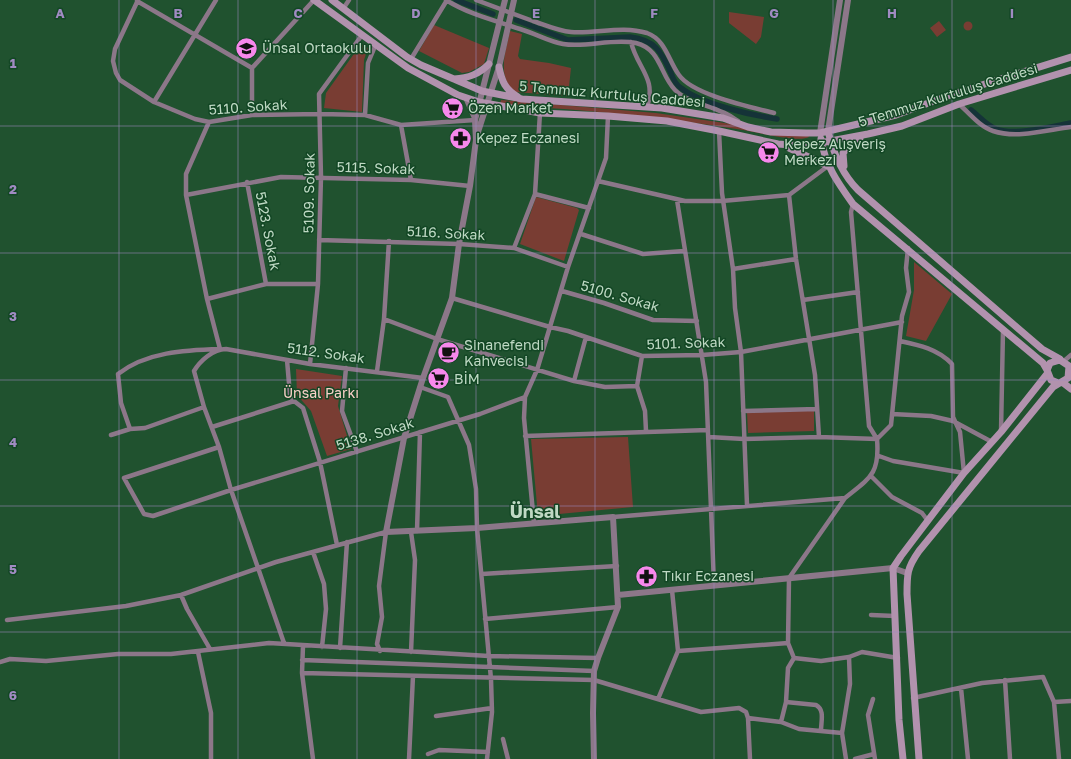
<svg xmlns="http://www.w3.org/2000/svg" width="1071" height="759" font-family="'Golos Text',sans-serif">
  <style>
    .green { fill: #793d33 }
    .lines { fill: none; stroke-linecap: round; stroke-linejoin: round }
    .canal { stroke: #153338; stroke-width: 5.5 }
    .minor { stroke: #8c7789; stroke-width: 4.5 }
    .tertiary { stroke: #8c7789; stroke-width: 6 }
    .secondary { stroke: #b292ae; stroke-width: 7 }
    .grid { fill: none; stroke: #a08bc2; stroke-width: 1; stroke-opacity: 0.55 }
    .labels { text-anchor: middle; stroke-width: 3; stroke-linejoin: round; paint-order: stroke }
    .poi-label { font-size: 14px; fill: #bfd9c4; stroke: #134725; text-anchor: start }
    .street-label { font-size: 14px; fill: #bfd9c4; stroke: #134725 }
    .park-label { font-size: 14px; fill: #fad0c8; stroke: #134725 }
    .district-label { font-size: 18px; font-weight: bold; fill: #bfd9c4; stroke: #134725 }
    .grid-label { font-size: 13px; text-anchor: middle; font-weight: bold; fill: #a08bc2; stroke: #134725; stroke-width: 3; stroke-linejoin: round; paint-order: stroke }
  </style>
  <rect width="100%" height="100%" fill="#20522f"/>
  <path class="green" d="M729 12 764 17 761 37 756 44 729 23Z
    M939 21 946 30 937 37 930 28Z
    M963.5 26a4.5 4.5 0 1 1 9 0a4.5 4.5 0 1 1-9 0Z
    M434 25 489 48 484 64 469 72 462 73 419 51Z
    M510 31 522 34 518 56 520 59 549 63 571 68 568 96 515 92C496 76 506 51 510 31Z
    M361 44 368 48 364 60 362 112 324 108 326 93Z
    M501 100 656 113 808 135 809 137C799 143 756 132 743 130 662 117 582 109 500 105Z
    M536 197 577 208 579 210 564 261 520 244Z
    M914 262 952 294 926 341 906 336 914 290Z
    M296 369 342 376 338 406 351 449 327 456 311 411 297 395Z
    M814 410V431L748 433 747 412Z
    M628 437 633 507 538 516 531 439Z"/>
  <g class="lines">
    <path class="canal" d="M456 0 493 14
      M516 20 568 40 630 37C655 40 661 51 671 73 673 79 675 84 681 88 701 104 751 115 777 119
      M971 110C979 116 986 125 996 129 1015 136 1050 127 1071 123"/>
    <path class="minor" d="M138 0 115 49 113 61 116 73 120 80 154 102 195 119 209 122 252 115 321 114 365 115 401 125 475 120 465 97
      M446 0C470 15 497 21 523 30 536 34 550 42 563 44 587 48 612 38 636 43 661 49 660 75 675 90 687 102 708 105 722 112 728 114 733 118 738 121
      M476 0C495 7 514 14 533 21 545 25 558 31 571 32 596 34 622 25 647 33 666 40 668 60 679 75 693 95 751 107 774 113
      M137 1 252 68
      M343 9 349 0
      M631 42C637 68 657 78 647 107
      M411 59 447 0
      M154 102 216 0
      M959 104C969 113 980 127 993 131 1017 139 1047 130 1071 127
      M252 115V68L314 0
      M365 115 368 63 376 44
      M401 125 411 180
      M719 131 722 193 733 269 735 308 741 352 747 505
      M598 181 685 201H722L789 195 828 166
      M247 182 266 284
      M535 194 589 208
      M186 195 281 177 411 180 470 186
      M789 195 796 259 815 375 819 437
      M677 200 706 382 714 585
      M853 204 851 212 869 426 877 439
      M581 234 643 254 684 251
      M319 240 459 244 514 248 568 267
      M514 248 535 194 540 113
      M733 269 796 259
      M562 291 604 303 653 320 697 321
      M452 298 550 327 568 331 642 356 702 355 741 352 902 322
      M207 299 266 284H318
      M803 300 858 292
      M384 319 437 339 574 381 605 387 637 386
      M642 356 637 386 645 411 646 431
      M287 360 290 395 294 401 303 408 320 462 337 545
      M1064 361 1071 355
      M310 364 318 284 321 177 319 94 362 35
      M346 368 342 411 357 452
      M377 371 384 319 389 241
      M574 381 586 337
      M420 387 448 397 469 445 476 489 477 528 491 679 492 712 487 759
      M743 411 817 409
      M892 414 931 416 953 421 992 442
      M212 427 294 401
      M130 429 121 403 118 374C146 352 185 350 220 349L207 299 186 195V174L209 122
      M1001 432 1003 330
      M111 435 130 429 145 428 204 407
      M525 436 708 430
      M709 437 744 439 819 437 877 439
      M219 447 124 478 144 514 153 516 231 490 480 414 525 397
      M879 456 893 461 964 473 960 432 953 417 952 364C938 349 919 345 900 341
      M872 477 892 497 922 513 928 521
      M845 498 789 578 788 643 794 658 821 661 849 657 862 652 898 658
      M613 517 845 498C870 478 880 474 877 439L891 425 902 316 909 292 906 268 908 248
      M534 523 524 418 525 397 537 370 568 267 606 158 608 116
      M417 531 420 432
      M313 552 324 584 326 609 322 647
      M482 574 617 566
      M672 590 678 651
      M181 595 187 609 210 649
      M871 615 895 616
      M485 619 618 607
      M7 620 126 606 181 595 276 562 386 532 379 586 382 617 377 644 380 651
      M284 643 231 490 219 447 204 407 194 371C200 361 213 349 226 349L310 364 423 378
      M303 646 302 673 313 759
      M340 648 347 542
      M198 652 211 713V759
      M411 652 415 560 411 532
      M302 660 594 671
      M0 662 10 659 46 661 118 654H171L269 643 489 656 598 658
      M302 673 594 680 701 712 739 708 746 712 748 718 750 759
      M1005 680 1010 759
      M961 688 968 759
      M913 698 982 683 1043 677 1054 702 1059 759
      M658 699 678 651 788 643
      M873 699 868 715 875 759
      M786 702 816 705C825 710 821 721 821 731
      M1054 702 1071 701
      M436 716 492 708
      M748 718 781 722 799 729 842 733
      M781 722 786 702 788 668 794 658
      M503 739 508 759
      M428 754 439 750 488 752
      M409 759 413 676
      M846 759 842 733 850 684 849 657
      M855 759 874 754"/>
    <path class="tertiary" d="M505 0 475 120 476 140 470 186 459 244 452 298 423 378 404 438 386 532 477 528 613 517 618 607 598 658 594 671 593 713 594 759
      M828 131 848 0
      M820 133 840 0
      M477 135 499 67 514 0
      M618 595 893 568 907 573"/>
    <path class="secondary" d="M314 0 408 68 458 95 479 102 540 113 608 116 667 121 719 131 778 144 804 146 868 134 902 126 959 104 1071 70
      M332 0 407 57 421 65 482 91 522 99 662 108 723 118 748 127 771 132 806 133H820L896 115 953 94 1071 57
      M499 67C502 82 505 89 518 97
      M454 79C469 78 479 74 489 64
      M828 131C833 152 842 174 858 190L1042 349 1060 359
      M821 139C825 165 838 183 853 204L1043 363 1047 370
      M789 148 828 166
      M844 166 843 153 852 143 860 138
      M1062 382 1071 389
      M903 759 899 720 893 568 901 556 964 473 1001 432 1047 374
      M919 759 907 594C907 574 907 568 919 551L1053 387 1068 378 1069 366 1060 360 1050 363 1047 370 1051 380 1058 383"/>
  </g>
  <path class="grid" d="M119 0V759M238 0V759M357 0V759M476 0V759M595 0V759M714 0V759M833 0V759M952 0V759M0 126H1071M0 253H1071M0 380H1071M0 506H1071M0 632H1071"/>
  <defs>
    <symbol id="school-disc" viewBox="-11 -11 22 22"><circle r="9.5" fill="#f788ec" stroke="#134725"/><path d="M0-5L7-2L0 1L-7-2ZM-4 1L0 2.5L4 1V4Q0 6-4 4Z" fill="#111"/></symbol>
    <symbol id="supermarket-disc" viewBox="-11 -11 22 22"><circle r="9.5" fill="#f788ec" stroke="#134725"/><path d="M-6-5.5h2.5l.6 2H6L4.5 2H-2.5L-4.4-4H-6ZM-1.5 3.2a1.3 1.3 0 1 0 .1 0ZM3 3.2a1.3 1.3 0 1 0 .1 0Z" fill="#111"/></symbol>
    <symbol id="pharmacy-disc" viewBox="-11 -11 22 22"><circle r="9.5" fill="#f788ec" stroke="#134725"/><path d="M-2-6h4v4h4v4h-4v4h-4v-4h-4v-4h4Z" fill="#111"/></symbol>
    <symbol id="cafe-disc" viewBox="-11 -11 22 22"><circle r="9.5" fill="#f788ec" stroke="#134725"/><path d="M-5.5-4.5H6V0H3Q3 3.5 0 3.5H-2.5Q-5.5 3.5-5.5 0ZM3-3.2v2h1.7v-2ZM-6 4.5H4V6H-6Z" fill="#111"/></symbol>
  </defs>
  <g fill-rule="evenodd">
    <use href="#school-disc" x="234" y="36" width="25" height="25"/>
    <use href="#supermarket-disc" x="440" y="96" width="25" height="25"/>
    <use href="#pharmacy-disc" x="448" y="126" width="25" height="25"/>
    <use href="#supermarket-disc" x="756" y="140" width="25" height="25"/>
    <use href="#cafe-disc" x="436" y="340" width="25" height="25"/>
    <use href="#supermarket-disc" x="426" y="366" width="25" height="25"/>
    <use href="#pharmacy-disc" x="634" y="564" width="25" height="25"/>
  </g>
  <g class="labels">
    <g class="poi-label">
      <text x="262" y="53">Ünsal Ortaokulu</text>
      <text x="468" y="113">Özen Market</text>
      <text x="476" y="143">Kepez Eczanesi</text>
      <text x="784" y="149">Kepez Alışveriş<tspan x="784" dy="16">Merkezi</tspan></text>
      <text x="464" y="350">Sinanefendi<tspan x="464" dy="16">Kahvecisi</tspan></text>
      <text x="454" y="384">BİM</text>
      <text x="662" y="581">Tıkır Eczanesi</text>
    </g>
    <g class="street-label">
      <text transform="translate(612 94) rotate(5)" y="5">5 Temmuz Kurtuluş Caddesi</text>
      <text transform="translate(948 95) rotate(-17)" y="5">5 Temmuz Kurtuluş Caddesi</text>
      <text transform="translate(248 107) rotate(-4)" y="5">5110. Sokak</text>
      <text transform="translate(376 168) rotate(2)" y="5">5115. Sokak</text>
      <text transform="translate(309 193) rotate(-89)" y="5">5109. Sokak</text>
      <text transform="translate(268 231) rotate(79)" y="5">5123. Sokak</text>
      <text transform="translate(446 233) rotate(3)" y="5">5116. Sokak</text>
      <text transform="translate(620 296) rotate(16)" y="5">5100. Sokak</text>
      <text transform="translate(686 343) rotate(-2)" y="5">5101. Sokak</text>
      <text transform="translate(326 353) rotate(8)" y="5">5112. Sokak</text>
      <text transform="translate(375 434) rotate(-17)" y="5">5138. Sokak</text>
    </g>
    <g class="park-label">
      <text x="321" y="398">Ünsal Parkı</text>
    </g>
    <g class="district-label">
      <text x="535" y="518">Ünsal</text>
    </g>
  </g>
  <g class="grid-label">
    <text x="60" y="18">A</text>
    <text x="178" y="18">B</text>
    <text x="298" y="18">C</text>
    <text x="416" y="18">D</text>
    <text x="536" y="18">E</text>
    <text x="654" y="18">F</text>
    <text x="774" y="18">G</text>
    <text x="892" y="18">H</text>
    <text x="1012" y="18">I</text>
    <text x="13" y="68">1</text>
    <text x="13" y="194">2</text>
    <text x="13" y="321">3</text>
    <text x="13" y="447">4</text>
    <text x="13" y="574">5</text>
    <text x="13" y="700">6</text>
  </g>
</svg>
